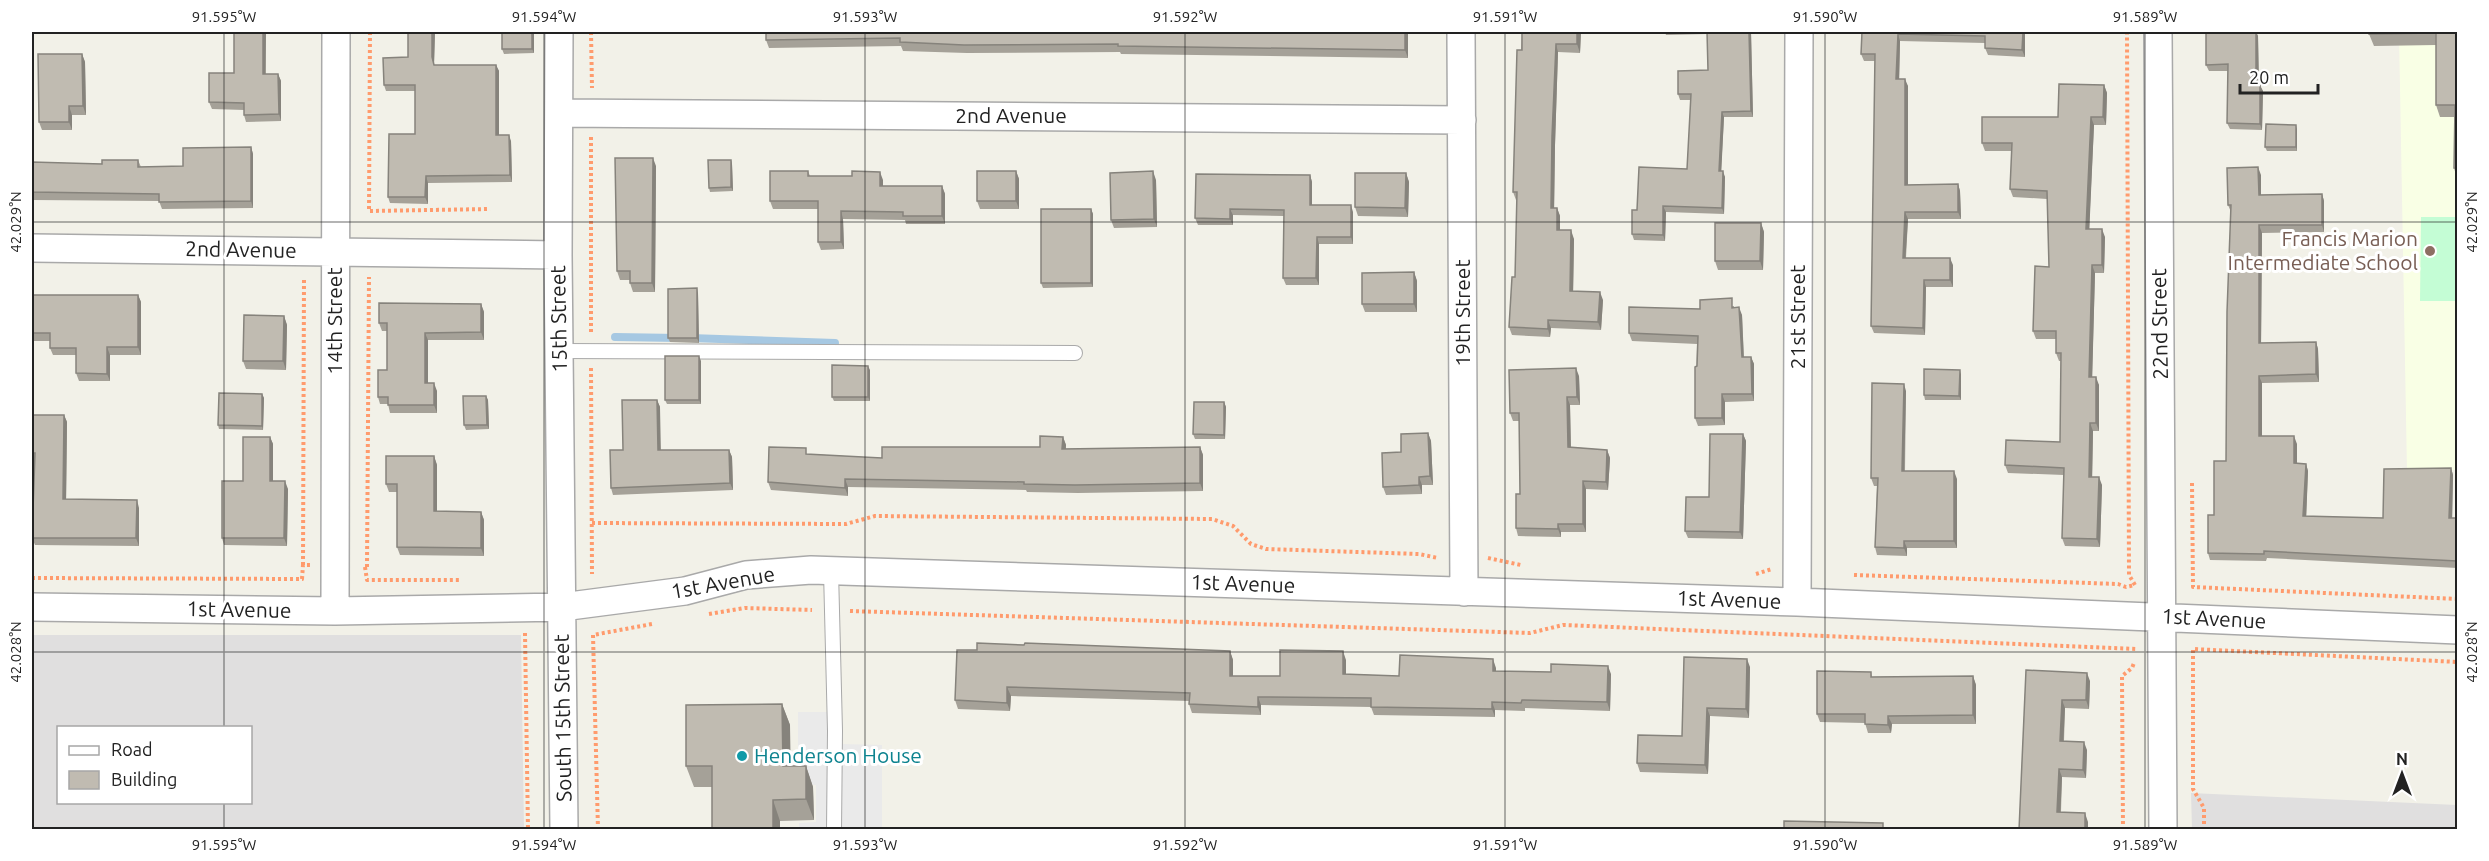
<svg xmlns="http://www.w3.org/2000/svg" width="2489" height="861" font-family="Ubuntu,sans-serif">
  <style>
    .residential { fill: #e0dfdf; fill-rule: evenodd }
    .education { fill: #f9ffe5 }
    .park { fill: #c4fdd5 }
    .parking { fill: #eaeaea }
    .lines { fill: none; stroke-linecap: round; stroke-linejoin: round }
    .stream { stroke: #a6c8e2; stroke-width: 8 }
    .lane-casing { stroke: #a9a9a9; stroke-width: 16 }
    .street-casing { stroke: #a9a9a9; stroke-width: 30 }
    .path { stroke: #ff9b6d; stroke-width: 4; stroke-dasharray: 3 3; stroke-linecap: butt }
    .lane { stroke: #fff; stroke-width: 14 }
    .street { stroke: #fff; stroke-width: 27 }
    .wall { fill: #a5a198 }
    .shaded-wall { fill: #86837c }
    .building { fill: #c0bbb1; stroke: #86837c; stroke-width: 1.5 }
    .ticks { fill: none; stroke: #222; stroke-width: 1.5; stroke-opacity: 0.45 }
    .education-dot { fill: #8d6e63; stroke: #fff; stroke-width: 2 }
    .culture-dot { fill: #0f9aa8; stroke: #fff; stroke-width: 2 }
    .labels { text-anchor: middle; stroke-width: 6; stroke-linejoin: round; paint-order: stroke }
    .street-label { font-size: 21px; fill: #222; stroke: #fff }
    .education-label { font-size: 21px; fill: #785e54; stroke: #fff; text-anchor: end }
    .culture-label { font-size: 21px; fill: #0d838f; stroke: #fff; text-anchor: start }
    .neatline { fill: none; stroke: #222; stroke-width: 2 }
    .ticks-label { font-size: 15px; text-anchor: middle; fill: #222 }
  </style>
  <rect width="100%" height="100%" fill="#f2f1e8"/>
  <path class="residential" d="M32 635H521L524 829H32ZM58 728H250V802H58Z
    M2191 793 2457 805V829H2192Z"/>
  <path class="education" d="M2399 32H2457V470L2407 471Z"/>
  <path class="park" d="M2421 217H2457V301H2420Z"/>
  <path class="parking" d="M798 712H839L841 744 882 745V829H799V823L816 822V785L798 784Z"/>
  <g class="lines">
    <path class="stream" d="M615 337 678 338
      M690 338 835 343"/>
    <defs>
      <path id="lane" d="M559 351 1075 353
        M831 571 835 731 834 830"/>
      <path id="street" d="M559 32 558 255 564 830
        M2158 32 2163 830
        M1461 34 1464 592
        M559 113 1462 120
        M32 248 558 255
        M1797 602 1799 32
        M32 607 335 611 562 607 685 591 746 575 811 570 1797 602 2458 630
        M335 611 336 32"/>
    </defs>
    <use href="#lane" class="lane-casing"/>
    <use href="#street" class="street-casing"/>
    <path class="path" d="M370 32 369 211 490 209
      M591 32 592 88
      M591 137V334
      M591 368 592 574
      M2192 483 2193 587 2458 599
      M592 523 846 524 875 516 1212 519 1233 526 1251 544 1266 549 1419 554 1438 558
      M1488 558 1521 565
      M303 565 304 278
      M365 567 367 580H459
      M367 567 369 277
      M1756 574 1772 569
      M1854 575 2118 584 2126 587 2135 585 2129 575 2127 32
      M32 578 302 579 303 565H311
      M850 611 1530 633 1563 625 2136 649
      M709 614 745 608 812 610
      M525 633 528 830
      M598 830 593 635 652 624
      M2123 830 2122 676 2132 668 2134 663
      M2204 830V808L2193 789V649L2458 662"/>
    <use href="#lane" class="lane"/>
    <use href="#street" class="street"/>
  </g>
  <path class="wall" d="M234 32H266V74H278L281 81V121L246 122 244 115V110L212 109 209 102 234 73Z
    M435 32 434 65H496L499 71V135L511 141 512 182 428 183V204L390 203 388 197 415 134V91H386L384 85 408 57Z
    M502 32H534V53L504 54 502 49Z
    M1408 32V58L1121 54 1120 52 967 53 903 51 901 46 769 48 766 40Z
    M1522 32H1581L1580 53 1558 52 1555 145 1554 208H1557L1560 216V230L1574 239 1573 291 1603 300 1601 330 1551 328 1550 337 1512 335 1509 327 1515 277 1517 200H1516L1513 192Z
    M1665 32H1751L1753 117H1724L1721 171 1725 177 1724 214 1666 212 1665 241 1634 240 1632 234 1637 210 1687 169 1691 100H1680L1678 94 1708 70 1707 34 1666 35Z
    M1862 32H2025V57L1988 55 1985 48V43L1900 41 1899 79 1908 86V185L1958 184 1960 191 1961 219H1908L1906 258 1953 265V287H1926L1925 335 1874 333 1871 326 1875 61H1864L1861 54Z
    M2256 32 2258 36 2259 85 2263 91 2262 130 2230 129 2227 123 2228 71H2209L2206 65Z
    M2457 32V178L2454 168V117H2440L2436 105V45L2374 46 2369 34Z
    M82 54 85 62 86 115H72V130H42L39 122Z
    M2104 85 2107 93 2106 125H2094L2089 229 2105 237 2104 273H2095L2092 377 2099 385V431H2093L2092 477 2102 485 2100 547 2065 546 2062 538 2064 475 2008 473 2005 465 2060 442 2061 361H2059L2056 353V339H2036L2033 331 2049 267 2047 199 2013 197 2010 189 2012 151H1985L1982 143 2058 117Z
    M2297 129V151H2267L2265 147Z
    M251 147 253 154V208L162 209 159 201 32 200V162L102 164 138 160 141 167 183 166Z
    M731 160 732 164 733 191 710 192 709 188Z
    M656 166 655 292H633L630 283V280H620L617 271Z
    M808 171 810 176 883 180V186H942L945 194V224H906L905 220 843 219 844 249 821 250 818 242V209H773L770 201Z
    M1016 171 1019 179V209H980L977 201Z
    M1406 173 1409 182 1408 217 1358 216 1355 207Z
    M1310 175 1312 182V205L1353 212V244H1319V285H1286L1283 278 1284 216 1233 215V225H1198L1195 218Z
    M2261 175V195L2322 194 2324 201V232L2262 233 2261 343 2316 342 2318 349 2319 382 2262 383V436L2297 444V463L2306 464 2308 471 2306 516 2383 518 2451 468 2453 475 2452 518H2457V568L2267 558 2266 561 2210 560 2208 553 2214 515 2226 461 2231 212 2228 205Z
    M1156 180 1157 227 1114 228 1111 220Z
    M1091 209 1093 214V287L1043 288 1041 283Z
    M1761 223 1764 232 1763 270H1718L1715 261Z
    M1414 272 1417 281V312H1365L1362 304Z
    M698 293 699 343 670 342 668 338Z
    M32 295H138L141 302V355H110V381H79L76 373V355H53L50 348V341H32Z
    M481 304 484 312V340H428V383L437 391V413H390L388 404H380L378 397 387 370V331H382L379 323Z
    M1734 306V307L1742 315 1744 357H1751L1754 364V401L1725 402V425L1698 426 1695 418 1697 344 1632 341 1629 333 1700 309Z
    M284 316 287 325 286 370 246 369 243 361Z
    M701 361V404H667L665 400Z
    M870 370V401H834L832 397Z
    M1961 374V400H1925L1924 395Z
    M1579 376 1580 405H1570L1571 447 1607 450 1610 458 1608 490 1586 489V532H1561V537L1518 536 1516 528 1520 494 1519 421H1513L1510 413Z
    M1906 391 1905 471 1957 479V548H1907V556L1877 555 1875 547 1877 486H1874L1871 478Z
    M262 394 264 398 263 430 219 429 218 425Z
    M486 396 488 400 489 429 466 430 464 425Z
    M657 400 660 407V450H729L732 457 733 490 613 495 611 488 623 450Z
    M1224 402 1226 407 1225 439H1195L1193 434Z
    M64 415 67 422 66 499 139 508V546L35 545 32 538 35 460 32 453Z
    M1428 433 1431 441 1433 485H1422V494L1386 495 1383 487 1401 452Z
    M1743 434 1746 441 1743 539 1688 538 1685 531 1709 497Z
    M270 437 273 444V481L288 489 287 546 224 545 222 538 243 481Z
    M1063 437 1066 445V449L1200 447 1203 455V491L1078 493 1027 492 1026 490 848 487V496L771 490 768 482 808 454 882 458 1040 447Z
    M434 456 437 465V511L481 512 484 520V556L400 555 397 547V492H389L386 484Z
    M957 650 1230 651 1233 660V676H1280L1346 660V674L1399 676 1496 668V671L1611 674 1610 711 1525 708V711L1495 710V717L1437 716 1374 715 1371 707 1261 705V715L1192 713 1189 704 1190 701 1011 696 1010 711 958 709 955 700Z
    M1684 657 1750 667 1749 718 1710 716 1708 774 1640 772 1637 763 1682 736Z
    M2026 670 2090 681 2089 709 2065 708 2064 741 2087 750 2086 778 2062 777 2061 812 2088 822V830H2019Z
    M1871 672 1872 677 1973 676 1976 685V724H1892L1891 733H1868L1865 723 1820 722 1817 714Z
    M782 704 790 725V766H806L813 787 814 820 780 821V830H712V787H694L686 766Z"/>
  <path class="shaded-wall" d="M263 32H266L265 81 263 74Z
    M432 32H435L434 64 432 57Z
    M532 32H534V53L532 49Z
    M1405 32H1408V58L1405 50Z
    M1577 32H1581L1580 53 1577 44Z
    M1749 32H1751L1753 117 1751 111Z
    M2023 32H2025V57L2022 50Z
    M2256 32 2258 36 2259 91 2256 85Z
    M1898 34 1900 41 1899 86 1896 79Z
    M1556 44 1558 52 1555 145 1554 216 1551 208 1552 136Z
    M82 54 85 62 86 115 83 106Z
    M496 65 499 71V141L496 135Z
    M278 74 281 81V121L279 114Z
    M1905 79 1908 86V192L1905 185Z
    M2104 85 2107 93 2106 125 2103 117Z
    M2260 85 2263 91 2262 130 2260 124Z
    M69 106 72 115V130L69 122Z
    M1722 112 1724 117 1721 177 1719 171Z
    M2091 117 2094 125 2089 237 2086 229Z
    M2296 125 2297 129V151L2296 147Z
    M509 135 511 141 512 182 510 175Z
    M251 147 253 154V208L251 201Z
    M653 158 656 166 655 292 652 283Z
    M731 160 732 164 733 191 731 187Z
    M2258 167 2261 175V202L2259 195Z
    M1016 171 1019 179V209L1016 201Z
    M1153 171 1156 180 1157 227 1154 219Z
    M1723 171 1725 177 1724 214 1722 208Z
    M880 172 883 180V194L880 186Z
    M1406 173 1409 182 1408 217 1405 208Z
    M1310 175 1312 182V211L1310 205Z
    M426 176 428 183V204L425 197Z
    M1958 184 1960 191 1961 219 1958 212Z
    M942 186 945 194V224L942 216Z
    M2322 194 2324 201V232L2322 225Z
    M1351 205 1353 212V244L1351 237Z
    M1663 206 1666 212 1665 241 1663 235Z
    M1557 208 1560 216V239L1557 230Z
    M1091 209 1093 214V287L1091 283Z
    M1230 209 1233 215V225L1230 219Z
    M841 211 843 219 844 249 841 242Z
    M1905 212 1908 219 1905 265 1903 258Z
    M1761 223 1764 232 1763 270 1760 261Z
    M2259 225 2262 233 2261 350 2259 343Z
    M2102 229 2105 237 2104 273 2102 265Z
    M1571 230 1574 239 1573 299 1570 291Z
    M1317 237 1319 244V285L1316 278Z
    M1950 258 1953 265V287L1950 280Z
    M2092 265 2095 273 2092 385 2089 377Z
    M1414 272 1417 281V312L1414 304Z
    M1924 280 1926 287 1925 335 1923 328Z
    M697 288 698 293 699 343 697 338Z
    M1600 292 1603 300 1601 330 1598 322Z
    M138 295 141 302V355L138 347Z
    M481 304 484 312V340L481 332Z
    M1739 307 1742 315 1744 365 1742 357Z
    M284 316 287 325 286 370 283 361Z
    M1548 320 1551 328 1550 337 1548 329Z
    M425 333 428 340V391L425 383Z
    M2316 342 2318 349 2319 382 2316 374Z
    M107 347 110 355V381L107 374Z
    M699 356 701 361V404L699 400Z
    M1751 357 1754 364V401L1752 394Z
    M868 366 870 370V401L868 397Z
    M1576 368 1579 376 1580 405 1577 397Z
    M1960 370 1961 374V400L1959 396Z
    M2259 376 2262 383V444L2259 436Z
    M2096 377 2099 385V431L2096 423Z
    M434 383 437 391V413L434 405Z
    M1904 384 1906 391 1904 479 1902 471Z
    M262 394 264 398 263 430 262 426Z
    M1722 394 1725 402V425L1722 418Z
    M486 396 488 400 489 429 487 425Z
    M1567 397 1570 405 1571 455 1568 447Z
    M657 400 660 407 661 457 658 450Z
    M1224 402 1226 407 1225 439 1224 435Z
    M64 415 67 422 66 507 63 499Z
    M2090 423 2093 431 2092 485 2089 477Z
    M1428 433 1431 441 1433 485 1430 476Z
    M1743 434 1746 441 1743 539 1740 532Z
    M2294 436 2297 444V470L2294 463Z
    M270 437 273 444V489L270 481Z
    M1063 437 1066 445 1065 457 1062 449Z
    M1200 447 1203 455V491L1200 483Z
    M729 450 732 457 733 490 730 483Z
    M1607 450 1610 458 1608 490 1606 482Z
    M434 456 437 465V520L434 511Z
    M2306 464 2308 471 2306 523 2303 516Z
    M2451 468 2453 475 2452 525 2449 518Z
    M1954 471 1957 479V548L1954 541Z
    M1419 477 1422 485V494L1419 485Z
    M2099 477 2102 485 2100 547 2097 539Z
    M845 479 848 487V496L845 488Z
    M285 481 288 489 287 546 284 538Z
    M1583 481 1586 489V532L1583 524Z
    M137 500 139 508V546L136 538Z
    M481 512 484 520V556L481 548Z
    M1558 524 1561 532V537L1558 529Z
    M1904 541 1907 548V556L1904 548Z
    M1230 651 1233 660V684L1230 676Z
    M1343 651 1346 660V683L1343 674Z
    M1493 659 1496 668V679L1493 671Z
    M1747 659 1750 667 1749 718 1746 709Z
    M1608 666 1611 674 1610 711 1607 702Z
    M2087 673 2090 681 2089 709 2086 700Z
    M1973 676 1976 685V724L1973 715Z
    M1007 687 1011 696 1010 711 1007 703Z
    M1258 697 1261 705V715L1258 707Z
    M2062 700 2065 708 2063 749 2060 741Z
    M1492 702 1495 710V717L1492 709Z
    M782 704 790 725 791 787 783 766Z
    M1707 708 1710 716 1708 774 1705 765Z
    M1888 716 1892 724 1891 733 1888 725Z
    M2084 742 2087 750 2086 778 2083 770Z
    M806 766 813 787 814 820 806 799Z
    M2059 769 2062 777 2060 821 2057 812Z
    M773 800 780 821V830H773Z
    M2085 813 2088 822V830H2085Z"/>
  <path class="building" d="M234 32H263V74H278L279 114 244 115V103L209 102V73H234Z
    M408 32H432V57L434 65H496V135H509L510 175 426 176 425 197H388L389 134H415V85H384L383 58 408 57Z
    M502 32H532V49H502Z
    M766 32H1405V50L1118 46V44L964 45 900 42V38L766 40Z
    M1522 32H1577V44H1556L1552 136 1551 208H1557V230H1571L1570 291 1600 292 1598 322 1548 320V329L1509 327 1512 277H1515L1517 192H1513L1517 50H1522Z
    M1707 32H1749L1751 111 1722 112 1719 171H1723L1722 208 1663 206V235L1632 234V210H1637L1639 167 1687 169 1691 94H1678V71L1708 70Z
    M1862 32H2023L2022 50 1985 48V36L1898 34 1896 79H1905V185L1958 184V212H1905L1903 258H1950V280H1924L1923 328 1871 326 1875 54H1861Z
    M2206 32H2256V85H2260V124L2227 123 2228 64 2206 65Z
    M2369 32H2457V168H2454L2455 105H2436V33L2369 34Z
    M38 54H82L83 106H69V122H39Z
    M2059 84 2104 85 2103 117H2091L2086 229H2102V265H2092L2089 377H2096V423H2090L2089 477H2099L2097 539 2062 538 2064 468 2005 465 2006 440 2060 442 2061 353H2056V331H2033L2035 266 2049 267 2047 191 2010 189 2012 143H1982V117H2058Z
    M2266 124 2296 125V147H2265Z
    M251 147V201L159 202V194L32 192V162L102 164V160H138V167L183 166V148Z
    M615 158H653L652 283H630V271H617Z
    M708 160H731V187L709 188Z
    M2258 167 2259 195 2322 194V225H2259V343L2316 342V374L2259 376V436H2294V463L2306 464 2303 516 2383 518 2384 469 2451 468 2449 518H2457V561L2264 551V554L2208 553V515H2214V461H2226L2227 312 2231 205H2228L2227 168Z
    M770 171H808V176H852V171L880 172V186H942V216H903V212L841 211V242H818V201H770Z
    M977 171H1016V201H977Z
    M1153 171 1154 219 1111 220 1110 173Z
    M1355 173H1406L1405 208 1355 207Z
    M1196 174 1310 175V205H1351V237H1317L1316 278H1283L1284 210 1230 209V219L1195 218Z
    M1041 209H1091V283H1041Z
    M1715 223H1761L1760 261H1715Z
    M1414 272V304H1362V273Z
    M697 288V338H668V289Z
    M32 295H138V347H107V374L76 373V348H50V333H32Z
    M1732 298V308L1739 307 1742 357H1751L1752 394H1722V418H1695V367L1697 366 1698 336 1629 333V307L1700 309V300Z
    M379 303 481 304V332L425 333V383H434V405H388V397H378V370H387V323H379Z
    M244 315 284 316 283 361H243Z
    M665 356H699V400H665Z
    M832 365 868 366V397H832Z
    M1576 368 1577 397H1567L1568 447 1607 450 1606 482 1583 481V524H1558V529L1516 528V494H1520L1519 413H1510L1509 370Z
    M1924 369 1960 370 1959 396 1924 395Z
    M1872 383 1904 384 1902 471H1954V541H1904V548L1875 547 1878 478H1871Z
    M219 393 262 394V426L218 425Z
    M463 396H486L487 425H464Z
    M622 400H657L658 450H729L730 483 611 488 610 450H623Z
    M1194 402H1224V435L1193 434Z
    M32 415H64L63 499 137 500 136 538H32L35 453H32Z
    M1428 433 1430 476 1419 477V485L1383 487 1382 453 1401 452V434Z
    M1710 434H1743L1740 532 1685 531 1686 497H1709Z
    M1040 436 1063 437 1062 449 1200 447V483L1075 485 1024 484V482L845 479V488L768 482 769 447 806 448V454L882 458V447H1040Z
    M243 437H270V481H285L284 538H222V481H243Z
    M386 456H434V511L481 512V548L397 547V484H386Z
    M977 643 1024 645 1025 643 1230 651V676H1280V650L1343 651V674L1399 676 1400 655 1493 659V671L1551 672V664L1608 666 1607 702 1522 700 1521 703 1492 702V709L1434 708 1371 707V698L1258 697V707L1189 704 1190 693 1007 687V703L955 700 957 650H977Z
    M1684 657 1747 659 1746 709 1707 708 1705 765 1637 763 1638 735 1682 736Z
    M2026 670 2087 673 2086 700H2062L2060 741 2084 742 2083 770 2059 769 2057 812 2085 813V830H2019Z
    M1817 671 1871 672V677L1973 676V715L1888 716V725L1865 724V714H1817Z
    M782 704 783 766H806V799L773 800V830H712V766H686V705Z
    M1784 821 1883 823V830H1784Z"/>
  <path class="ticks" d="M224 32V728M544 32V830M865 32V830M1185 32V830M1505 32V830M1825 32V830M2145 32V830M32 222H2458M32 652H2458M224 802V830"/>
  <circle class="education-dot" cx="2430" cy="251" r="6"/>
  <circle class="culture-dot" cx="742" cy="756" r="6"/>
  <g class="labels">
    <g class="street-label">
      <text x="1011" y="123">2nd Avenue</text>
      <text transform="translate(241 250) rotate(1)" y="7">2nd Avenue</text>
      <text transform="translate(1463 313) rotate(-90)" y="7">19th Street</text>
      <text transform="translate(1798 317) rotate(-90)" y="7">21st Street</text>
      <text transform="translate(559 319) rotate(-91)" y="7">15th Street</text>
      <text transform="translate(335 321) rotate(-90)" y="7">14th Street</text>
      <text transform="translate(2160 324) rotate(-91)" y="7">22nd Street</text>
      <text transform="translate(723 583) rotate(-10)" y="7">1st Avenue</text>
      <text transform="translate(1243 584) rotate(2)" y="7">1st Avenue</text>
      <text transform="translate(1729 600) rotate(2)" y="7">1st Avenue</text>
      <text transform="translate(239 610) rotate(1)" y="7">1st Avenue</text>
      <text transform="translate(2214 619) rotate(3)" y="7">1st Avenue</text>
      <text transform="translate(563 718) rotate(-91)" y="7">South 15th Street</text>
    </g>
    <g class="education-label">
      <text x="2418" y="246">Francis Marion<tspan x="2418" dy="24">Intermediate School</tspan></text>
    </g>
    <g class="culture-label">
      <text x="754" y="763">Henderson House</text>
    </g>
  </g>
  <rect width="2489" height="861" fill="none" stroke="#ffffff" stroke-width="66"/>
  <rect x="57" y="726" width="195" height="78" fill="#ffffff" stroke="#a7a7a7" stroke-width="1.5"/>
  <rect x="69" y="746" width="30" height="9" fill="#ffffff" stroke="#a7a7a7" stroke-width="1.5"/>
  <text x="111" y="756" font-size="18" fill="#222222">Road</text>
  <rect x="69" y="771" width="30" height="18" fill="#c0bbb1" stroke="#a7a7a7" stroke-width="1.5"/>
  <text x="111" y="786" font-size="18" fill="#222222">Building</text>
  <g transform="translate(2402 774)" stroke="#ffffff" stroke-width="4.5" paint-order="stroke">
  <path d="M0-4.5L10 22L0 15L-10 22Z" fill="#222222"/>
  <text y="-9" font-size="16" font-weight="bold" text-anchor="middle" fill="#222222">N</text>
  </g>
  <path d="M2240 84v9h78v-9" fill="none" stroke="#222222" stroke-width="3"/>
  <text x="2249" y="84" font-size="18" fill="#222222" stroke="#ffffff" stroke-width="4.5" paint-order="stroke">20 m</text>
  <rect x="33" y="33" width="2423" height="795" class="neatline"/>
  <g class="ticks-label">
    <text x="224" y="22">91.595°W</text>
    <text x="544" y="22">91.594°W</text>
    <text x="865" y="22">91.593°W</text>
    <text x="1185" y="22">91.592°W</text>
    <text x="1505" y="22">91.591°W</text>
    <text x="1825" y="22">91.590°W</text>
    <text x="2145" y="22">91.589°W</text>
    <text transform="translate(16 222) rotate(-90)" y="5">42.029°N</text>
    <text transform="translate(2472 222) rotate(-90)" y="5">42.029°N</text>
    <text transform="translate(16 652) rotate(-90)" y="5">42.028°N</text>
    <text transform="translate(2472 652) rotate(-90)" y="5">42.028°N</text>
    <text x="224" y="850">91.595°W</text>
    <text x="544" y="850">91.594°W</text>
    <text x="865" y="850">91.593°W</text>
    <text x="1185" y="850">91.592°W</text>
    <text x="1505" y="850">91.591°W</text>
    <text x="1825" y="850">91.590°W</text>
    <text x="2145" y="850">91.589°W</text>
  </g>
</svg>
